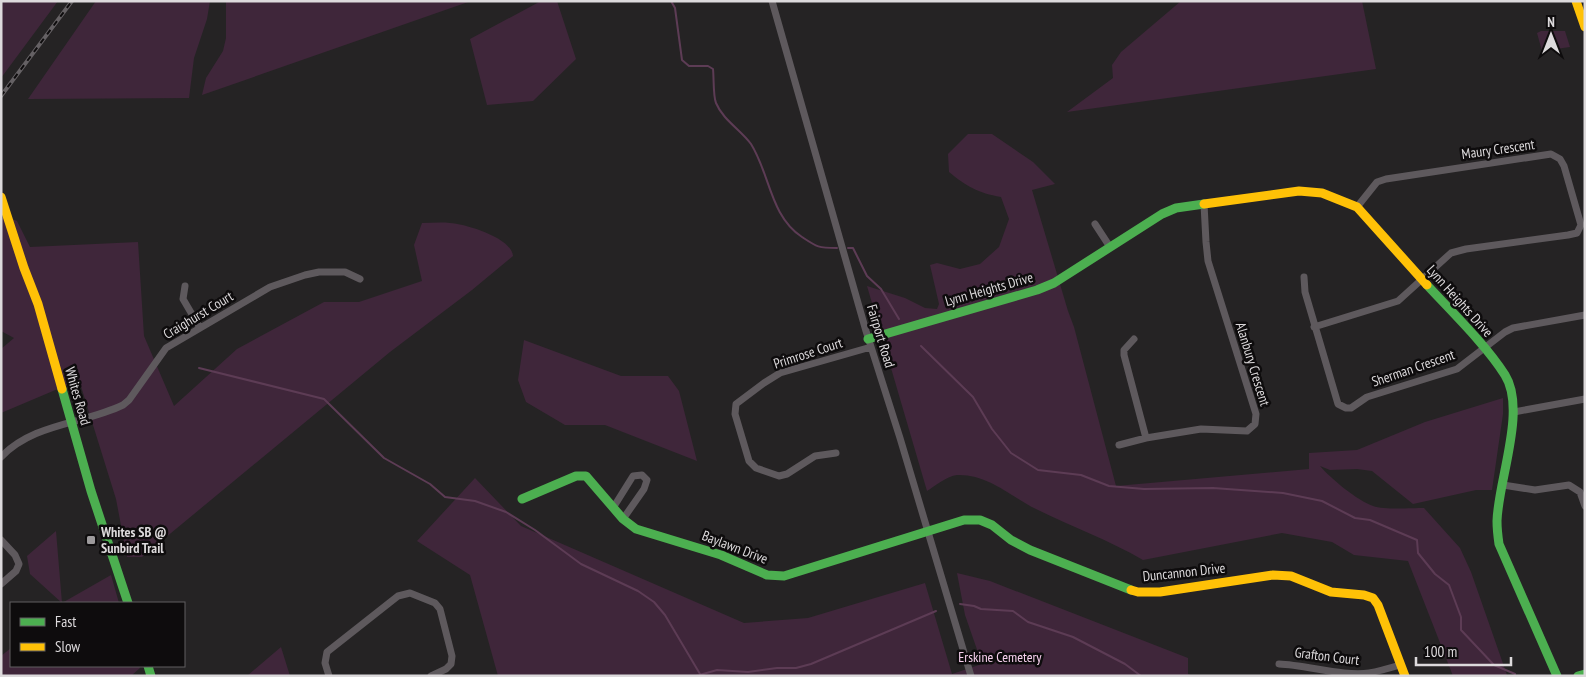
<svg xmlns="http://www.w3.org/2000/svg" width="1586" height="677" font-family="'PT Sans Narrow',sans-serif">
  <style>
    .green { fill: #3f263a }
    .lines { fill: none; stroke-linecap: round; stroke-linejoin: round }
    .stream { stroke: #5d3c55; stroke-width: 2 }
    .street { stroke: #5e595d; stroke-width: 7 }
    .fast { stroke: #4caf50; stroke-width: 9 }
    .slow { stroke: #ffc107; stroke-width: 9 }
    .rail-casing { stroke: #656164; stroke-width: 4 }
    .rail { stroke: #0e0c0d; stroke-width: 2; stroke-dasharray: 5.5; stroke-linecap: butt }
    .poi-dot { fill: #9d9a9c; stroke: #0e0c0d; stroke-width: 2 }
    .labels { text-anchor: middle; stroke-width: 5; stroke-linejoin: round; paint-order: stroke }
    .street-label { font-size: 14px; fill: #dddadc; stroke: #0e0c0d }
    .poi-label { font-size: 14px; font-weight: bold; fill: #dddadc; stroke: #0e0c0d; text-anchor: start }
    .park-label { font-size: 14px; fill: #f8d1ee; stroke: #0e0c0d }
  </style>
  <rect width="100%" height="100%" fill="#252324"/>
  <path class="green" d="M1 1H58L1 78Z
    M96 1H210L207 19 194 58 189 98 28 99Z
    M226 1H471L202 95 206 78 223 51 226 38Z
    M541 1H557L576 59 533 101 487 105 470 39Z
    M1181 1H1362L1376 69 1067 112 1113 78 1112 65 1121 52Z
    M1541 31H1565L1570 47 1542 51 1537 33Z
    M968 134H992L1033 162 1055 184 1032 190 1068 311 1074 327 1116 486 1309 469V453L1357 450 1425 422 1503 398V414L1492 490H1476L1413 504 1372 471 1357 469 1330 470 1320 466C1330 478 1358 501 1373 506 1384 510 1411 508 1424 508L1460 548 1471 572 1507 675 1453 676 1408 561 1354 555 1332 542 1282 533 1143 560C1109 540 1072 527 1036 509 1010 496 988 474 957 475 947 476 935 486 927 491L867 286 905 298 925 308 937 309 939 304 930 265 937 263 960 269 980 264 999 247 1009 219 1001 197C978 193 966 186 949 172L948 154Z
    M5 216 17 221 30 247 138 242 144 336 174 406 237 349 324 302H359L422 281 414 245 422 223C431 223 441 222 450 223 466 224 512 238 513 256L472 290 390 352 142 557H127L116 499 79 380 1 413V349L14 338 1 331V219Z
    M524 340 621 376H668L679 391 697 461 605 425H565L526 402 518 380Z
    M475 478 521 526 744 623 808 618 925 583 952 674 982 664 965 615 957 573 990 581 1188 658V674L1193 676H498L470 575 417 541Z
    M56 531 62 603 111 575 119 603H62L30 574 27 556Z
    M281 647 290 676H247Z
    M11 648V666H139L140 668 131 676H1V656Z"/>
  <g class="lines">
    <path class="stream" d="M671 1 675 8 682 60 689 66H708L713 69C714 78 713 96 716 103 723 120 741 130 751 144 770 174 770 216 802 237 817 247 818 248 837 248
      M848 248H853L867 276 881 289 899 319
      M921 346 973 397 992 429 1011 453 1038 470 1081 475 1109 486 1144 489 1213 488 1283 493 1322 501 1355 518 1370 520 1417 540 1418 553 1435 574 1449 585 1461 617V630L1494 665 1515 674
      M199 368 324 399 384 458 430 484 445 497 475 501 506 512 535 530 581 564 638 591 654 602 665 615 700 674
      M960 604 974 606 981 609 1013 611 1028 622 1073 637 1125 664 1141 676
      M696 676 717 670 748 672 777 668H796L811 664 936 611"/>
    <path class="street" d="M772 1 866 331 900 438 971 676
      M1095 224 1110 247
      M1304 277 1305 292 1338 404 1346 408H1351L1367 397 1457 369 1505 332 1513 328 1585 315
      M185 286 183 299 200 328
      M1314 327 1398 301 1451 253 1466 249 1568 235 1577 233 1581 225 1564 166 1560 159 1551 154 1386 179 1377 182 1357 207
      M1134 339 1124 350V355L1146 438
      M1514 412 1585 399
      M1119 445 1146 438 1201 429 1247 431 1255 424 1256 414 1208 261 1206 242 1204 204
      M836 453 815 456 787 474 779 476 756 468 749 461 735 414 736 404 764 383 780 373 871 347
      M1 457C33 423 84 424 123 405L129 400 166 348 270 287 305 275 319 272H345L360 279
      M1503 485 1535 490 1569 485 1580 492 1585 506
      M613 508 633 476 642 475 647 480 644 489 623 519
      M1 540 15 555 19 564 16 571 1 584
      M1279 664C1306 665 1345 677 1369 673 1380 671 1390 668 1400 665
      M329 676 325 663 327 652 398 596 410 593 435 603 440 609 452 656 451 664 446 669 431 676"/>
    <path class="fast" d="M1427 285C1452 312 1486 345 1505 375 1527 410 1498 481 1497 521 1497 529 1498 537 1499 544L1557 676
      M868 339 1037 290 1054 283 1162 214 1176 208 1204 204
      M62 389 91 491 128 603
      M522 499 576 476H586L623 519 636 529 721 555 767 575 784 576 964 520H980L992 525 1011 540 1030 550 1131 590
      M148 666 151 676
      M1578 676 1585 674"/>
    <path class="slow" d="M1576 1 1585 27
      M1 197 24 268 38 304 62 389
      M1204 204 1299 191 1322 193 1357 207 1427 285
      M1131 590 1138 592H1160L1273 575 1291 576 1331 592 1364 595 1373 598 1378 605 1405 676"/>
    <defs>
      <path id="rail" d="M1 96 72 1"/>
    </defs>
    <use href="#rail" class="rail-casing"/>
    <use href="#rail" class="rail"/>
  </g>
  <rect class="poi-dot" x="86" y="535" width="10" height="10" rx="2.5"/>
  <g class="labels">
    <g class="street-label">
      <text transform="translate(1498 149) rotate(-8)" y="5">Maury Crescent</text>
      <text transform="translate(989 289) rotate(-16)" y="5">Lynn Heights Drive</text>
      <text transform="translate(1460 301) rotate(48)" y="5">Lynn Heights Drive</text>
      <text transform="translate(198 315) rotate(-31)" y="5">Craighurst Court</text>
      <text transform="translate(881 336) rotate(73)" y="5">Fairport Road</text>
      <text transform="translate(808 353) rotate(-18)" y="5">Primrose Court</text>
      <text transform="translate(1253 364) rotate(73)" y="5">Alanbury Crescent</text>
      <text transform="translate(1413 368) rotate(-19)" y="5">Sherman Crescent</text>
      <text transform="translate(78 396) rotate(74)" y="5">Whites Road</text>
      <text transform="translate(735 547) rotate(21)" y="5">Baylawn Drive</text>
      <text transform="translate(1184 572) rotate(-6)" y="5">Duncannon Drive</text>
      <text transform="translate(1327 656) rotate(7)" y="5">Grafton Court</text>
    </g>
    <g class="poi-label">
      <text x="101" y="537">Whites SB @<tspan x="101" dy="16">Sunbird Trail</tspan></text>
    </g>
    <g class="park-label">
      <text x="1000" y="662">Erskine Cemetery</text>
    </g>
  </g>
  <rect width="1586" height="677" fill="none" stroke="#dddadc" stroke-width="5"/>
  <rect x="10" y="602" width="175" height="65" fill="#0e0c0d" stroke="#615e60"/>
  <rect x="20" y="618" width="25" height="8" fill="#4caf50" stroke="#615e60"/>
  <text x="55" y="627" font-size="15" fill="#dddadc">Fast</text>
  <rect x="20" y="643" width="25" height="8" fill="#ffc107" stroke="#615e60"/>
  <text x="55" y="652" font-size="15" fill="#dddadc">Slow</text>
  <g transform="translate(1551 35)" stroke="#0e0c0d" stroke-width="4" paint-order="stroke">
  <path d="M0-4L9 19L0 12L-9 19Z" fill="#dddadc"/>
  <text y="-8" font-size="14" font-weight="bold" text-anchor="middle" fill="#dddadc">N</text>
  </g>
  <path d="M1416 657v8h95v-8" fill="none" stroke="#dddadc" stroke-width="2.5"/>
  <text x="1424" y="657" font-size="15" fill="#dddadc" stroke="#0e0c0d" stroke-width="4" paint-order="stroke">100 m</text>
</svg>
